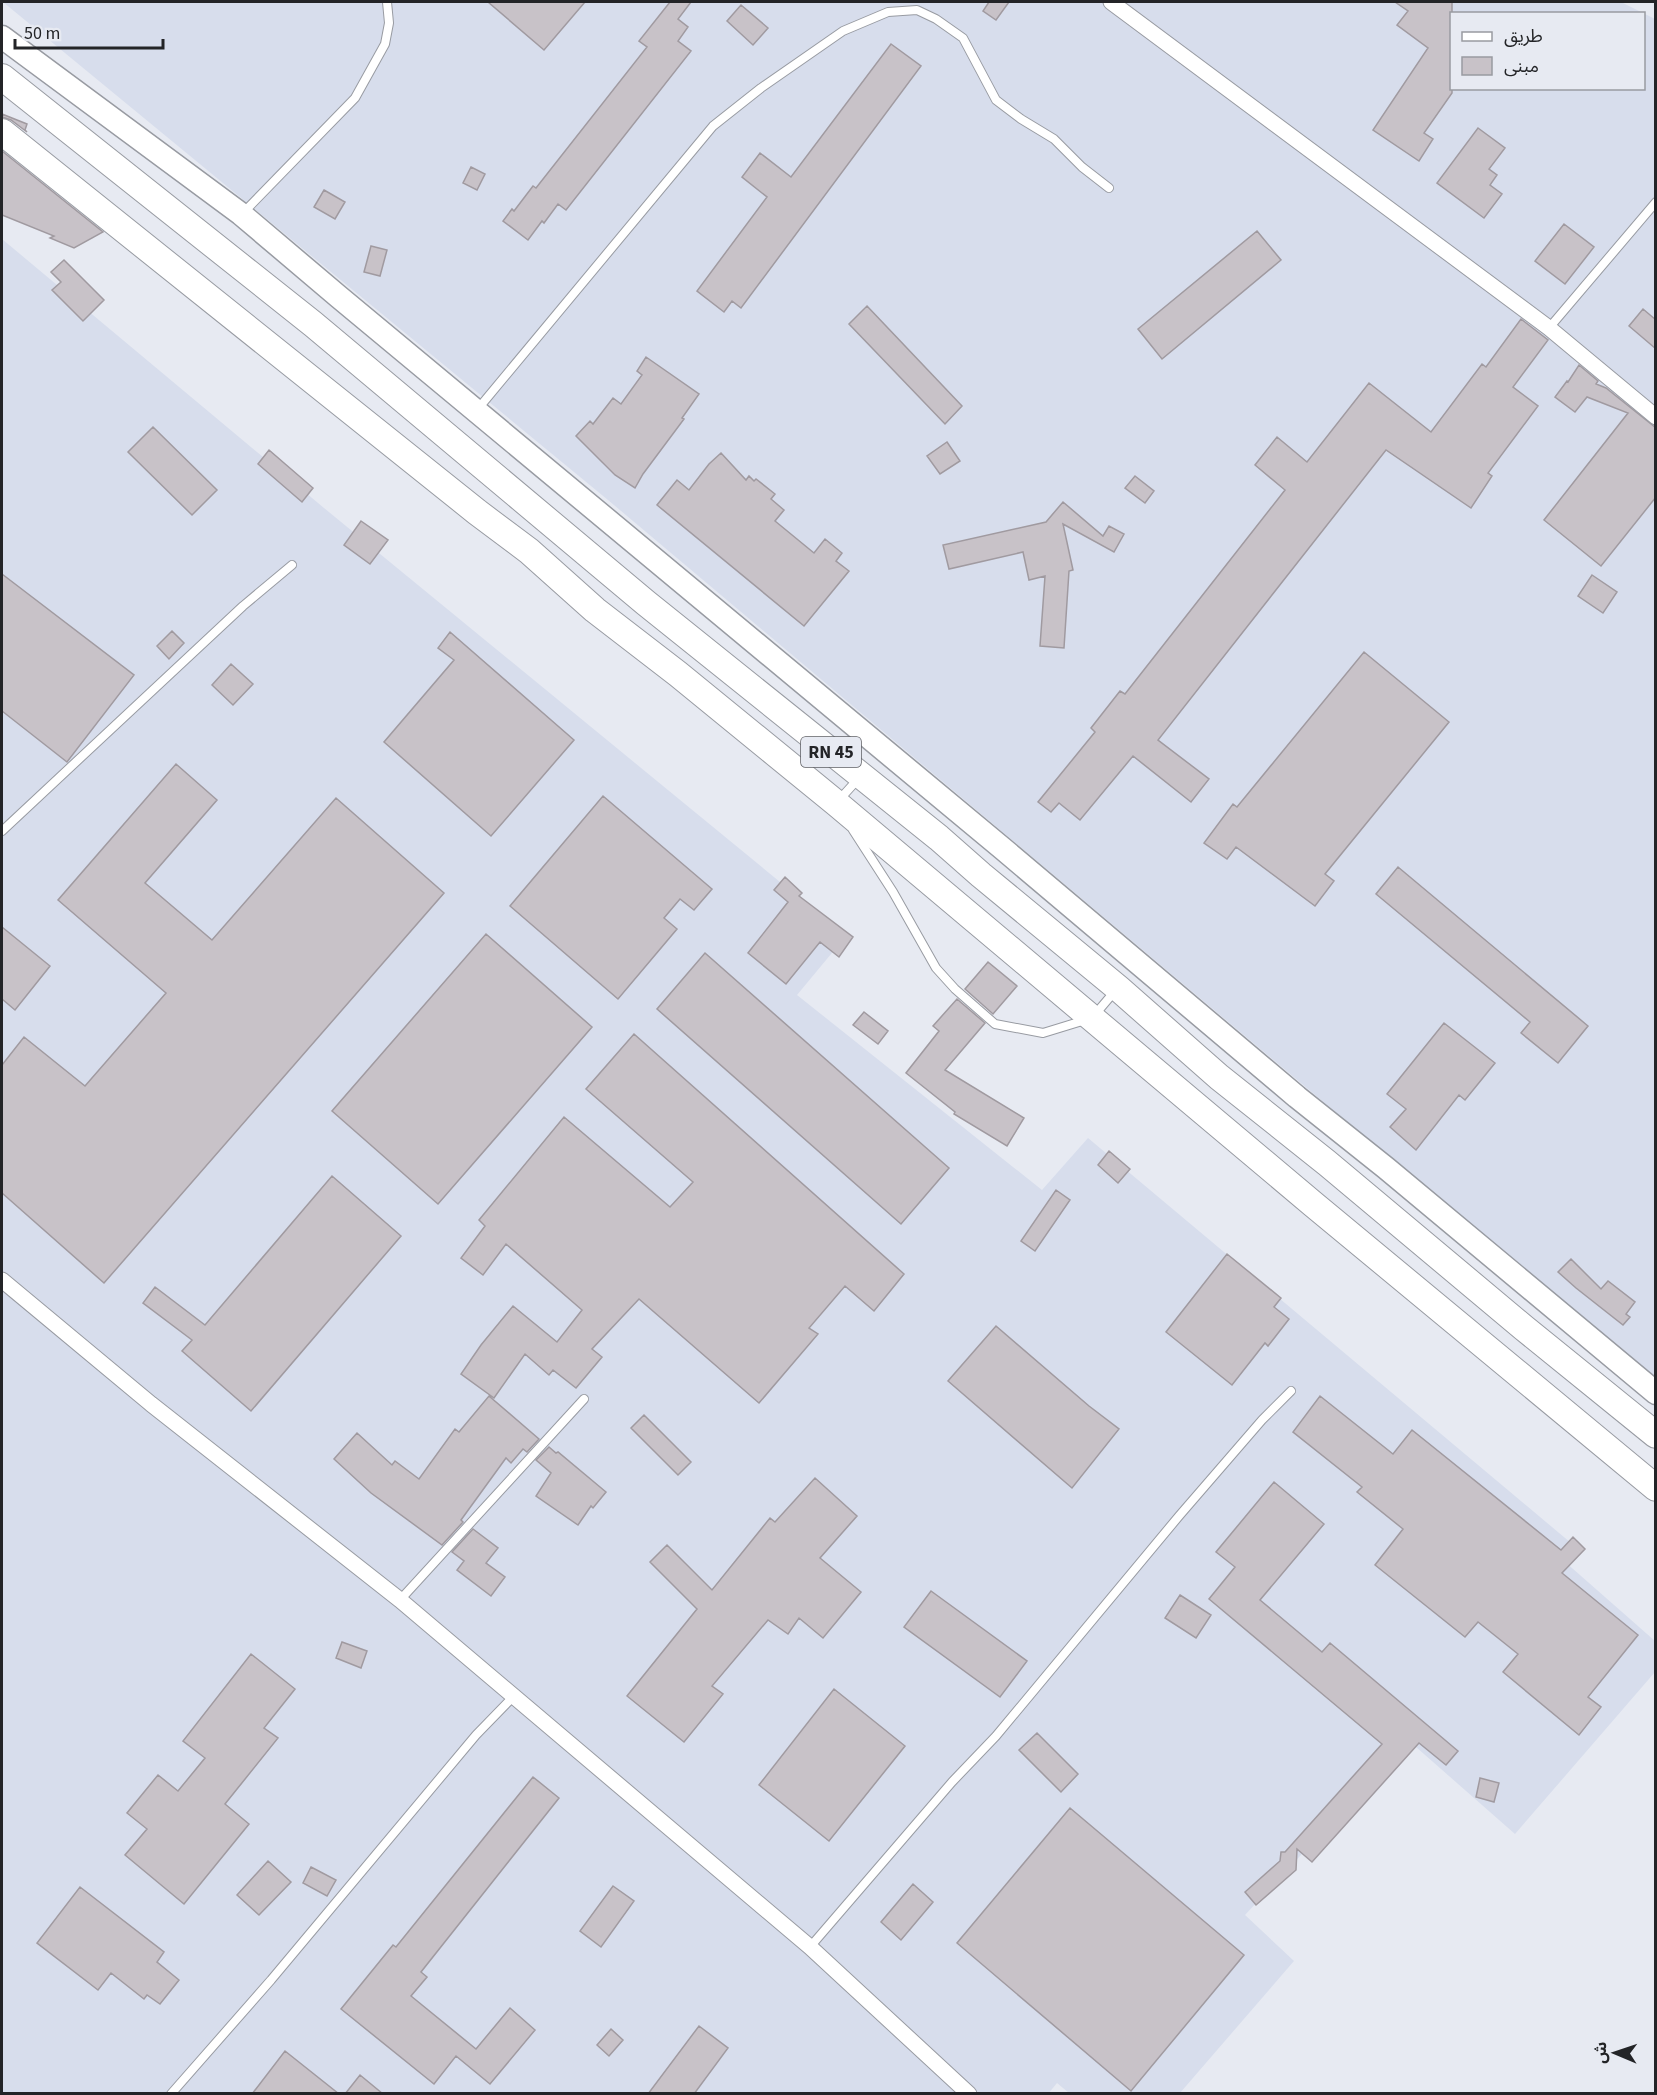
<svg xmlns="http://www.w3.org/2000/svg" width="1657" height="2095" font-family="'Source Sans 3','Noto Sans Arabic',sans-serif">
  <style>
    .built { fill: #d7ddec; fill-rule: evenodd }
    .building { fill: #c8c2c8; stroke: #a09aa0; stroke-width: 1.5 }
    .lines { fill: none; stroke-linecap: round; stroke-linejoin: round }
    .service-casing { stroke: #989ba2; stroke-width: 10 }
    .minor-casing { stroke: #989ba2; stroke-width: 17 }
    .secondary-casing { stroke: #989ba2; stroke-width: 25 }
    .trunk-casing { stroke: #989ba2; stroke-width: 28 }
    .service { stroke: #fff; stroke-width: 8 }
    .minor { stroke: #fff; stroke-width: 15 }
    .secondary { stroke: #fff; stroke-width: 22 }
    .trunk { stroke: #fff; stroke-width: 26 }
    .labels { text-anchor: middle; stroke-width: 5; stroke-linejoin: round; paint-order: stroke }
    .shield { fill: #e7eaf2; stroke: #5e5f64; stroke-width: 1.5 }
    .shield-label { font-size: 18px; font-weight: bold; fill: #232427 }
  </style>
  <rect width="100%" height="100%" fill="#e7eaf2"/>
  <path class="built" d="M3 2H1621L1655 19V1381L608 500ZM1452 14H1644V88H1452Z
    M2 239 324 508 846 936 797 995 1042 1190 1088 1138 1577 1548 1564 1561 1655 1641V1672L1515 1834 1408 1740 1245 1915 1294 1961 1180 2093H1069L1057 2083 1048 2094 2 2093Z"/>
  <path class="building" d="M488 2H585L544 50Z
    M670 2H691L678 19 688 27 678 41 691 51 566 210 558 204 544 223 542 221 528 240 503 221 512 209 514 211 533 186 536 188 647 47 639 41Z
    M989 2H1009L996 20 983 11Z
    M1395 2H1452V93L1424 133 1433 139 1419 161 1373 130 1428 48 1397 25 1408 11Z
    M741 5 768 28 753 45 727 21Z
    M891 44 921 66 741 308 732 301 724 312 697 291 767 197 742 177 760 153 791 177Z
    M2 114 27 124 25 130 27 132 11 120 2 117Z
    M1478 128 1505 148 1489 169 1497 175 1490 185 1502 194 1484 218 1437 183Z
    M2 151 103 232 74 248 50 238 54 236 2 215Z
    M471 167 485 174 477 190 463 183Z
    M324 190 345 202 335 219 314 207Z
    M1564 224 1594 247 1565 284 1535 261Z
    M1257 231 1281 260 1162 359 1138 329Z
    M371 246 387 250 380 276 364 272Z
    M64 260 104 300 83 321 52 290 61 282 51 272Z
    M867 306 962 406 945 424 849 324Z
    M1643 309 1656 320V349L1629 326Z
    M1521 319 1548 340 1513 387 1538 406 1488 473 1492 476 1471 508 1386 450 1158 740 1209 779 1191 802 1133 756 1080 820 1059 803 1051 812 1038 802 1095 732 1091 728 1120 691 1125 694 1285 490 1255 465 1277 437 1307 462 1369 383 1431 432 1482 364 1486 367Z
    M646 357 699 394 682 418 684 419 643 474 635 488 615 475 576 436 590 421 593 424 613 398 621 404 642 375 637 371Z
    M1579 365 1598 381 1596 384 1606 388 1656 428V497L1601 566 1544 520 1628 413 1587 397 1575 412 1555 397 1567 381 1568 382Z
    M153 427 217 490 192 515 128 452Z
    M947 442 960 461 940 474 927 456Z
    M269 450 313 488 302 502 258 464Z
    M721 453 746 480 749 476 754 481 756 479 775 494 771 499 784 510 775 521 814 553 825 539 842 553 836 561 849 571 804 626 657 505 677 480 689 490 709 464Z
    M1135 476 1154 491 1145 503 1125 488Z
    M1063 502 1103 536 1109 526 1124 534 1114 552 1063 524 1073 570 1069 571 1064 648 1040 646 1045 576 1029 580 1023 552 949 569 943 545 1046 522Z
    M361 521 388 540 370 564 344 545Z
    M2 574 134 675 67 762 2 711Z
    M1592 575 1617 592 1603 613 1578 596Z
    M172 631 184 643 169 659 157 646Z
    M450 632 574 740 491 836 384 742 454 660 438 648Z
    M1364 652 1449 722 1325 874 1334 881 1315 906 1236 847 1227 859 1204 843 1233 804 1237 807Z
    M231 664 253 684 233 705 212 685Z
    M176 764 217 800 145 883 212 940 336 798 444 893 104 1283 2 1193V1065L24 1037 85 1086 166 993 58 900Z
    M603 796 712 889 694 910 680 899 664 918 677 929 618 999 510 906Z
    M1398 867 1588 1026 1558 1063 1521 1033 1530 1022 1376 894Z
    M785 877 802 893 799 896 853 937 839 957 820 942 786 984 748 953 788 902 774 890Z
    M2 927 50 966 15 1010 2 999Z
    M486 934 592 1027 438 1204 332 1111Z
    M705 953 949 1168 901 1224 657 1009Z
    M988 962 1017 986 993 1014 965 989Z
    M957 999 985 1023 945 1070 1024 1118 1007 1146 954 1114 955 1112 906 1073 939 1031 933 1026Z
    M864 1012 888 1031 878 1044 853 1025Z
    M1444 1023 1495 1063 1465 1100 1459 1095 1416 1150 1390 1127 1406 1109 1387 1094Z
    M634 1034 904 1274 874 1311 845 1286 809 1328 818 1334 759 1403 639 1299 592 1349 602 1357 576 1388 553 1370 549 1375 525 1354 494 1398 461 1374 481 1345 513 1306 557 1342 582 1310 506 1244 483 1275 461 1258 485 1226 479 1220 564 1117 670 1207 693 1182 586 1089Z
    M1109 1151 1130 1169 1118 1183 1098 1165Z
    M332 1176 401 1236 251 1411 182 1351 192 1340 143 1303 155 1287 205 1325Z
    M1056 1190 1070 1200 1035 1251 1021 1241Z
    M1227 1254 1281 1298 1274 1307 1289 1319 1268 1346 1265 1343 1232 1385 1166 1332Z
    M1571 1259 1601 1289 1608 1281 1635 1302 1626 1314 1630 1317 1623 1325 1576 1288 1558 1272Z
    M996 1326 1089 1406 1119 1429 1072 1488 948 1381Z
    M489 1396 539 1439 527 1452 523 1449 511 1463 506 1458 461 1520 463 1522 442 1545 371 1493 334 1459 357 1433 392 1465 395 1461 419 1479 455 1429 459 1432Z
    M1320 1396 1393 1454 1412 1430 1561 1550 1573 1537 1585 1549 1562 1573 1638 1635 1588 1697 1601 1707 1579 1735 1503 1672 1518 1654 1478 1622 1465 1637 1375 1565 1403 1529 1357 1492 1362 1487 1293 1432Z
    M644 1415 691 1462 678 1475 631 1428Z
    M549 1447 556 1453 558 1452 606 1492 593 1508 591 1506 578 1525 536 1496 551 1473 536 1460Z
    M815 1478 857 1516 820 1558 861 1592 823 1638 799 1618 788 1634 768 1620 712 1686 723 1694 684 1742 627 1696 697 1609 650 1562 667 1545 712 1590 770 1518 775 1522Z
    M1274 1482 1324 1524 1260 1600 1322 1652 1330 1643 1458 1751 1446 1765 1419 1743 1312 1862 1297 1849 1296 1870 1256 1905 1245 1892 1280 1861 1281 1852H1285L1382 1744 1209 1599 1235 1567 1216 1552Z
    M473 1529 498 1548 486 1563 505 1577 491 1596 457 1570 464 1561 452 1552Z
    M931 1591 1027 1661 1000 1697 904 1627Z
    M1180 1595 1211 1615 1196 1638 1165 1618Z
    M342 1642 367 1651 361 1668 336 1658Z
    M251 1654 295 1689 264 1728 278 1738 225 1804 249 1824 184 1904 125 1855 147 1829 127 1813 158 1775 178 1791 205 1758 183 1741Z
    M834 1689 905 1746 829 1841 759 1785Z
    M1037 1733 1078 1774 1061 1792 1019 1750Z
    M533 1777 559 1798 421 1972 427 1977 411 1996 476 2049 510 2008 535 2030 490 2084 456 2056 434 2084 341 2009 393 1945 396 1947Z
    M1480 1778 1499 1783 1494 1802 1476 1797Z
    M1070 1808 1244 1955 1131 2091 957 1943Z
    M268 1861 291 1882 259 1915 237 1895Z
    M311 1867 336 1880 327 1896 303 1883Z
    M913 1884 933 1902 901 1940 881 1922Z
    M613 1886 634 1901 601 1947 580 1931Z
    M80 1887 164 1952 157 1962 179 1980 160 2004 147 1995 144 1999 111 1973 98 1990 37 1943Z
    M699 2026 728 2048 694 2094H648Z
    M611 2029 623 2040 609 2056 597 2045Z
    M285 2051 339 2094H252Z
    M360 2075 383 2094H345Z"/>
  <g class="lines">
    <defs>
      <path id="service" d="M243 213 355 98 385 44 389 23 387 2
        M1549 328 1656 202
        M477 410 713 126 761 88 843 31 888 12 917 10 936 19 963 38 996 100 1021 119 1054 139 1082 167 1109 188
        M839 800 859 778
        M853 830 893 892 936 968 955 989 995 1024 1043 1033 1092 1018 1115 991
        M2 831 243 606 292 565
        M400 1600 584 1399
        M810 1947 952 1782 996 1736 1179 1516 1262 1420 1291 1391
        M171 2094 271 1980 476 1735 513 1697"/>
      <path id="minor" d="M1111 2 1549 328 1656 417
        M2 1280 151 1404 400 1600 810 1947 969 2094"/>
      <path id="secondary" d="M2 37 241 214 339 297 1002 848 1297 1097 1386 1168 1656 1393"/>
      <path id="trunk" d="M2 77 313 324 646 603 939 838 981 875 1118 988 1219 1077 1327 1163 1524 1328 1656 1435
        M2 132 477 512 529 551 595 610 678 674 836 803 1313 1204 1656 1488"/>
    </defs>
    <use href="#service" class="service-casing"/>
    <use href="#minor" class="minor-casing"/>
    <use href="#secondary" class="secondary-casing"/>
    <use href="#trunk" class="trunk-casing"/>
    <use href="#service" class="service"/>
    <use href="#minor" class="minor"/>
    <use href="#secondary" class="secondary"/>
    <use href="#trunk" class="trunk"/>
  </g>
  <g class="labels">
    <rect class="shield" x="801" y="737" width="60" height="30" rx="4.5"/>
    <g class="shield-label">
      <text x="831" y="758">RN 45</text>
    </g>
  </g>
  <rect width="1657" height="2095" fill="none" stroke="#232427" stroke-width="6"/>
  <rect x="1450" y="12" width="195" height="78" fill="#e7eaf2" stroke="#999ba1" stroke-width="1.5"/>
  <rect x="1462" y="32" width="30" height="9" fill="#ffffff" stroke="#999ba1" stroke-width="1.5"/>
  <text x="1504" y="42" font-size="18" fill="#232427">طريق</text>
  <rect x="1462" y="57" width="30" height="18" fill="#c8c2c8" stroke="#999ba1" stroke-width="1.5"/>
  <text x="1504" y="72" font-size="18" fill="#232427">مبنى</text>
  <g transform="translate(1615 2053) rotate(272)" stroke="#e7eaf2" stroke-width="4.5" paint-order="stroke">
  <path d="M0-4.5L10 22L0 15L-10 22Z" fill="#232427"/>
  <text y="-9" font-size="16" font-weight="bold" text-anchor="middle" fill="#232427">ش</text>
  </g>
  <path d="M15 39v9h148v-9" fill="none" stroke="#232427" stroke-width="3"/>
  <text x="24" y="39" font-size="18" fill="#232427" stroke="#e7eaf2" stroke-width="4.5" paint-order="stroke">50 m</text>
</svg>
